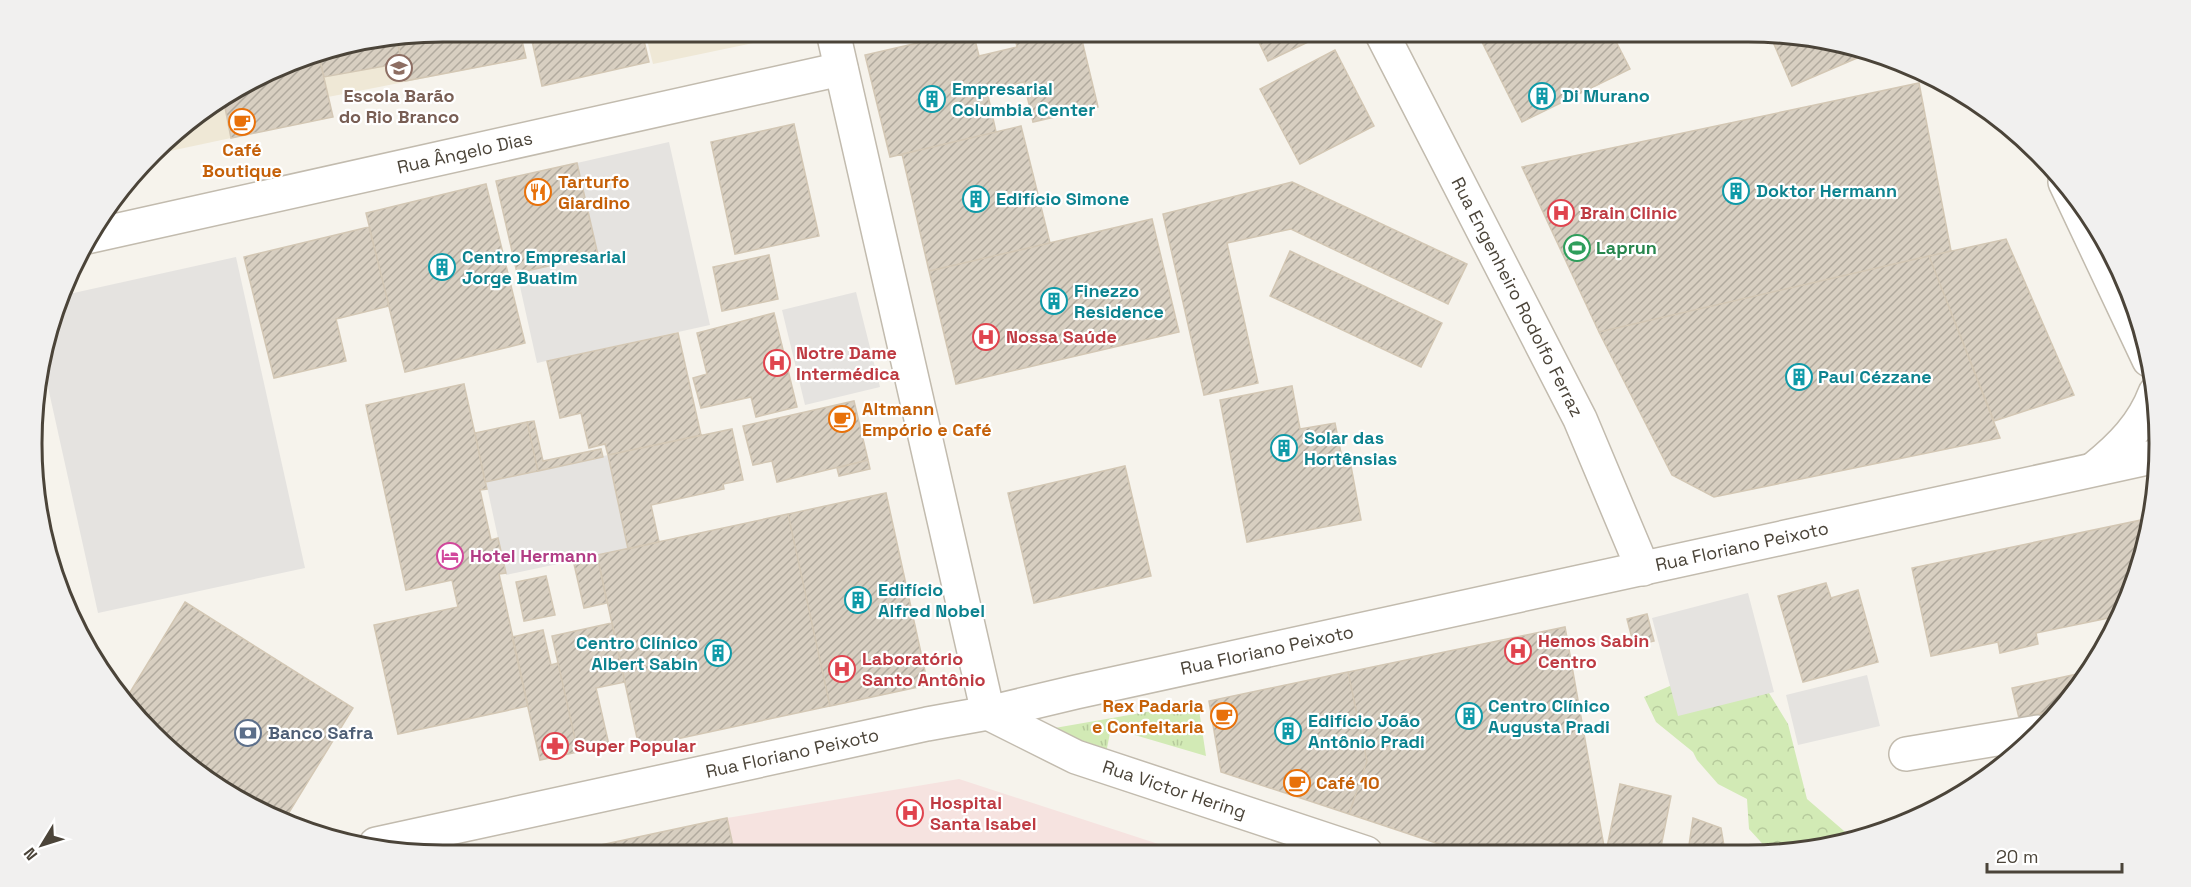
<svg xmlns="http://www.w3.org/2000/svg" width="2191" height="887" font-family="'Space Grotesk',sans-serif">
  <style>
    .education { fill: #efe8d6 }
    .medical { fill: #f6e3e0 }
    .grass { fill: url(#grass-tufts) }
    .forest { fill: url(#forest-crowns) }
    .parking { fill: #e5e3e0 }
    .building { fill: url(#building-hatch); stroke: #d3c7b4; stroke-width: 1.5 }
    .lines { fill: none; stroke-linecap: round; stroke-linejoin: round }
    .minor-casing { stroke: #c2bbae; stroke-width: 36 }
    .minor { stroke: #fff; stroke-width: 33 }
    .labels { text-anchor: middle; stroke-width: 4.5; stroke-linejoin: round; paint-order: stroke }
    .culture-label { font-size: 18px; font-weight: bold; fill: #0d838f; stroke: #fff; text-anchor: start }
    .education-label { font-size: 18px; font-weight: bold; fill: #785e54; stroke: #fff }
    .food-label { font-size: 18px; font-weight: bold; fill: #c56008; stroke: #fff; text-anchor: start }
    .street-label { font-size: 18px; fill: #4b4439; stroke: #fff }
    .health-label { font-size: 18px; font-weight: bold; fill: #be3a42; stroke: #fff; text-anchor: start }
    .leisure-label { font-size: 18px; font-weight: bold; fill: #27864d; stroke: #fff; text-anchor: start }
    .hotel-label { font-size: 18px; font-weight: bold; fill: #b23c85; stroke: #fff; text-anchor: start }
    .service-label { font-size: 18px; font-weight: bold; fill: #4e5e75; stroke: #fff; text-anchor: start }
    .rim { fill: none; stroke: #4b4439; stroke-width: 3 }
  </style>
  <defs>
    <pattern id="grass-tufts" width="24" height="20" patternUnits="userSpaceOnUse" patternTransform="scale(1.5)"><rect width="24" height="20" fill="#d2eab5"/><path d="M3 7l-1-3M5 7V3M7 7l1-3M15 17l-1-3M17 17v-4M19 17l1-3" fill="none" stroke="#b6ca9c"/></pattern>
    <pattern id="forest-crowns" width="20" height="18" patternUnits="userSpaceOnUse" patternTransform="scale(1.5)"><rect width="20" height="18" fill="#d2eab5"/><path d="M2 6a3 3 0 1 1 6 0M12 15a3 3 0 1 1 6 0" fill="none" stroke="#b6ca9c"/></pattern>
    <pattern id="building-hatch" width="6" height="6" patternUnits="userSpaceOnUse" patternTransform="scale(1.5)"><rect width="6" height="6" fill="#d8cfc1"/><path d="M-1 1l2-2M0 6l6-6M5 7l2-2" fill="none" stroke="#b1aa9e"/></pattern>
  </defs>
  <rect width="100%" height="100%" fill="#f6f3ec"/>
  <path class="education" d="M444 32H520L526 58 328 97 318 52Z
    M645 32H790L791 35 653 64Z
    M223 97 231 138 156 154 172 134Z"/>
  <path class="medical" d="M959 779 1189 854 735 855 727 818Z"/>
  <path class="grass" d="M1198 703 1206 756 1111 728 1106 753 1049 729Z"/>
  <path class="forest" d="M1677 683 1742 685 1769 693 1788 724 1807 799 1851 837 1802 852H1770L1749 829 1747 799 1718 784 1697 760 1693 752 1656 722 1644 697Z"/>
  <path class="parking" d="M669 142 710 325 537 363 517 273 598 255 577 163Z
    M236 257 305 568 98 613 42 360 53 311 60 296Z
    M856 292 880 387 805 405 782 310Z
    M608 455 628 549 506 575 486 482Z
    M1748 593 1774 692 1678 716 1652 618Z
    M1867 675 1880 726 1798 745 1786 695Z"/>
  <path class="building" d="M444 32H520L526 58 405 81 397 39Z
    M530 32H642L649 62 542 86Z
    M890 32H928L892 40Z
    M965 32H973L979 56 1017 47 1014 32H1080L1098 107 1033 122 1024 82 987 91 996 132 890 157 865 55Z
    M1254 32H1329L1268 61Z
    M1477 32H1611L1630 69 1522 122Z
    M1770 35 1871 52 1792 86Z
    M397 39 402 63 324 77 318 52Z
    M1335 50 1374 126 1300 164 1260 89Z
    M318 52 333 117 231 138 223 97 238 87 311 53Z
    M1919 83 1951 251 1599 332 1522 167Z
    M794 124 819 236 735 254 711 142Z
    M1021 126 1050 243 929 271 902 154Z
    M577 163 598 255 517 273 496 181Z
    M1292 182 1467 264 1448 304 1291 229 1227 243 1258 383 1204 395 1163 214Z
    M486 184 525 343 405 372 366 213Z
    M1152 219 1179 332 956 384 929 271Z
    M369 227 389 306 336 319 346 361 274 378 244 257Z
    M2006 239 2074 395 1994 421 1929 256Z
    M1290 251 1442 323 1421 367 1270 296Z
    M769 255 778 299 722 311 713 267Z
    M1929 256 2000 438 1714 497 1672 475 1599 332Z
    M774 313 797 407 756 417 751 397 701 408 693 378 707 374 697 333Z
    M678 333 701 435 608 455 605 444 589 448 581 413 560 418 547 361Z
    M464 384 487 489 480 490 491 540 498 538 506 573 499 574 528 706 398 734 374 625 458 607 452 580 406 590 366 405Z
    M1292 386 1300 429 1335 423 1344 468 1351 466 1361 520 1247 542 1220 400Z
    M854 401 868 460 777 482 772 461 753 465 743 426Z
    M534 421 543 461 601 449 603 457 538 471 527 422Z
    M527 422 538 471 485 482 475 433Z
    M732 429 743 480 723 484 724 489 651 505 659 542 628 549 608 455Z
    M868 460 870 469 839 476 837 468Z
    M1125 466 1151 576 1034 603 1008 493Z
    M886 493 928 685 830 706 788 514Z
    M788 514 830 706 639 747 597 555Z
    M2146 519 2148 531 2138 576 2118 616 2036 633 2038 644 2000 653 1998 642 1931 656 1912 568Z
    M598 559 607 603 584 608 574 564Z
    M546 576 555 615 524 621 516 582Z
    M1826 583 1831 598 1858 590 1878 662 1803 682 1778 596Z
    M185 602 353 708 285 819 251 801 181 757 126 699Z
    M1647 614 1654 641 1634 646 1627 619Z
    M612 623 625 682 596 688 609 745 578 752 552 636Z
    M1565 627 1605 852 1466 853 1349 814 1367 761 1348 672Z
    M543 630 551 665 558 663 578 752 540 760 512 637Z
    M2091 671 2057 710 2019 718 2012 688Z
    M1348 672 1367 761 1349 814 1221 772 1209 701Z
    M1620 784 1671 796 1660 852H1606Z
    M727 818 735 855H554Z
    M1693 818 1721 828 1725 852H1688Z
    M891 845 917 854H887Z"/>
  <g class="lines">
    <defs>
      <g id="minor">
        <path d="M833 32 988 713"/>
        <path id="s1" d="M1381 32 1580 419 1643 569"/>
        <path d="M2065 182 2149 360"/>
        <path id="s2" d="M87 237 841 69"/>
        <path d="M2095 468C2121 447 2143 425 2155 393"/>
        <path id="s3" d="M988 713 1076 757 1366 853"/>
        <path d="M1906 754 2038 732"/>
        <path id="s4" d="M376 844 927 724 988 713 1076 692 2157 456"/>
      </g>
    </defs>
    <use href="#minor" class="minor-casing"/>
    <use href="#minor" class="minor"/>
  </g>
  <defs>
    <symbol id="school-ring" viewBox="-11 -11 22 22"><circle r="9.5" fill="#fff" stroke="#8d6e63" stroke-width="1.5"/><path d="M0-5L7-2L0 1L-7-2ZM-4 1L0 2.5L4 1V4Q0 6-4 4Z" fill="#8d6e63"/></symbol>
    <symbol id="building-ring" viewBox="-11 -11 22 22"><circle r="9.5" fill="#fff" stroke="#0f9aa8" stroke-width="1.5"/><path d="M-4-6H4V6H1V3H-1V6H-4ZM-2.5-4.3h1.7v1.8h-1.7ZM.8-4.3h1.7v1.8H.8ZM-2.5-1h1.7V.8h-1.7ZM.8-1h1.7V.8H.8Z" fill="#0f9aa8"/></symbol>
    <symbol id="cafe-ring" viewBox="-11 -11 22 22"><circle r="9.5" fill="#fff" stroke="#e8710a" stroke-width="1.5"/><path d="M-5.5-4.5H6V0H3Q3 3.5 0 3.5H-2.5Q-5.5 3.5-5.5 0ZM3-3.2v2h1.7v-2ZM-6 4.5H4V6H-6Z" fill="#e8710a"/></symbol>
    <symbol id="restaurant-ring" viewBox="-11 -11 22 22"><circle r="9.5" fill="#fff" stroke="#e8710a" stroke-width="1.5"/><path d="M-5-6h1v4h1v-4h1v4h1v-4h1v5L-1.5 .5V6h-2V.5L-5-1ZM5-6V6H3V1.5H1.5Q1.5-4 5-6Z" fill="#e8710a"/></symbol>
    <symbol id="hospital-ring" viewBox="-11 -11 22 22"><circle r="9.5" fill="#fff" stroke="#e0444e" stroke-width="1.5"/><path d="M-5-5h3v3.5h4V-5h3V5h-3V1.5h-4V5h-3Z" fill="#e0444e"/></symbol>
    <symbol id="stadium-ring" viewBox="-11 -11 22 22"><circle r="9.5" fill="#fff" stroke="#2e9e5b" stroke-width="1.5"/><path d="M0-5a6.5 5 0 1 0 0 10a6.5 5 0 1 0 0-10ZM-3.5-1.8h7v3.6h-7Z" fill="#2e9e5b"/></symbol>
    <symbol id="hotel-ring" viewBox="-11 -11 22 22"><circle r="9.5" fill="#fff" stroke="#d1479c" stroke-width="1.5"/><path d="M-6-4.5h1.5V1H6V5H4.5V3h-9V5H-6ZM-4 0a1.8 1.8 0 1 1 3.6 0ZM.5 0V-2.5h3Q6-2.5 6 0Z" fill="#d1479c"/></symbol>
    <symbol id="bank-ring" viewBox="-11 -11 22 22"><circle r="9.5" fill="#fff" stroke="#5c6f8a" stroke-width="1.5"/><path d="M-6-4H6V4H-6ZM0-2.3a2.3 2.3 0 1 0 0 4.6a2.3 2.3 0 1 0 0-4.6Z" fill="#5c6f8a"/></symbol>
    <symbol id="pharmacy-ring" viewBox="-11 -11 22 22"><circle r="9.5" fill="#fff" stroke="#e0444e" stroke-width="1.5"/><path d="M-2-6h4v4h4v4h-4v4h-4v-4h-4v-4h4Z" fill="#e0444e"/></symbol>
  </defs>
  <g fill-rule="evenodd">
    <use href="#school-ring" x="384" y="53" width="30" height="30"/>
    <use href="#building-ring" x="1527" y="81" width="30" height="30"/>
    <use href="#building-ring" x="917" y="84" width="30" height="30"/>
    <use href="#cafe-ring" x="227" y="107" width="30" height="30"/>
    <use href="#building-ring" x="1721" y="176" width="30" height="30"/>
    <use href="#restaurant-ring" x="523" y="177" width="30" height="30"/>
    <use href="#building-ring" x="961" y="184" width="30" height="30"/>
    <use href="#hospital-ring" x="1546" y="198" width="30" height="30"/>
    <use href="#stadium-ring" x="1562" y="233" width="30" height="30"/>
    <use href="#building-ring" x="427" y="252" width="30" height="30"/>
    <use href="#building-ring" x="1039" y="286" width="30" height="30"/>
    <use href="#hospital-ring" x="971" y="322" width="30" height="30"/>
    <use href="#hospital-ring" x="762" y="348" width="30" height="30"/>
    <use href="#building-ring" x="1784" y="362" width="30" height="30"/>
    <use href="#cafe-ring" x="827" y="404" width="30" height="30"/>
    <use href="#building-ring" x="1269" y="433" width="30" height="30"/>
    <use href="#hotel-ring" x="435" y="541" width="30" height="30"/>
    <use href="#building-ring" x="843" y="585" width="30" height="30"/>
    <use href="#hospital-ring" x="1503" y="636" width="30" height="30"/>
    <use href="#building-ring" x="703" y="638" width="30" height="30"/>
    <use href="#hospital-ring" x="827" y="654" width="30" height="30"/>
    <use href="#cafe-ring" x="1209" y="701" width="30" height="30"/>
    <use href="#building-ring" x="1454" y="701" width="30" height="30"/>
    <use href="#building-ring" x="1273" y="716" width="30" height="30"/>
    <use href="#bank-ring" x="233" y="718" width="30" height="30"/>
    <use href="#pharmacy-ring" x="540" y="731" width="30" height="30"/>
    <use href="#cafe-ring" x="1282" y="768" width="30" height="30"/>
    <use href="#hospital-ring" x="895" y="798" width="30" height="30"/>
  </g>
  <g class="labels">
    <g class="culture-label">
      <text x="952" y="95">Empresarial<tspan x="952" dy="21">Columbia Center</tspan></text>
      <text x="1562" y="102">Di Murano</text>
      <text x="1756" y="197">Doktor Hermann</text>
      <text x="996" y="205">Edifício Simone</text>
      <text x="462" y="263">Centro Empresarial<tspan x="462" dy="21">Jorge Buatim</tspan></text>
      <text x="1074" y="297">Finezzo<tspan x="1074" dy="21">Residence</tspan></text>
      <text x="1818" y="383">Paul Cézzane</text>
      <text x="1304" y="444">Solar das<tspan x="1304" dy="21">Hortênsias</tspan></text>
      <text x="878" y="596">Edifício<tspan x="878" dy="21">Alfred Nobel</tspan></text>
      <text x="698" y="649" text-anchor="end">Centro Clínico<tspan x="698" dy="21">Albert Sabin</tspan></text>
      <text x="1488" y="712">Centro Clínico<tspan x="1488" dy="21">Augusta Pradi</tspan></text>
      <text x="1308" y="727">Edifício João<tspan x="1308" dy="21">Antônio Pradi</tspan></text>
    </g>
    <g class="education-label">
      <text x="399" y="102">Escola Barão<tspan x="399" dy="21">do Rio Branco</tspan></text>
    </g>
    <g class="food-label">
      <text x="242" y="156" text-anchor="middle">Café<tspan x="242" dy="21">Boutique</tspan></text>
      <text x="558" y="188">Tarturfo<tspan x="558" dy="21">Giardino</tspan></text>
      <text x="862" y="415">Altmann<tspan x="862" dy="21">Empório e Café</tspan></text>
      <text x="1204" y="712" text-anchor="end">Rex Padaria<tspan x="1204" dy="21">e Confeitaria</tspan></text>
      <text x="1316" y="789">Café 10</text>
    </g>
    <g class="street-label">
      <text dy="6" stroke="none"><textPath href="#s2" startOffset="387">Rua Ângelo Dias</textPath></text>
      <text dy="6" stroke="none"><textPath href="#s1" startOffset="298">Rua Engenheiro Rodolfo Ferraz</textPath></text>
      <text dy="6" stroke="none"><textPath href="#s4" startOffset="1398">Rua Floriano Peixoto</textPath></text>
      <text dy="6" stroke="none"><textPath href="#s4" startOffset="912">Rua Floriano Peixoto</textPath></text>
      <text dy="6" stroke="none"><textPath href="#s4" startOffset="426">Rua Floriano Peixoto</textPath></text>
      <text dy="6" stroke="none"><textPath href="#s3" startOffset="202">Rua Victor Hering</textPath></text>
    </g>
    <g class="health-label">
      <text x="1580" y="219">Brain Clinic</text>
      <text x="1006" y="343">Nossa Saúde</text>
      <text x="796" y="359">Notre Dame<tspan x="796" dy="21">Intermédica</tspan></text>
      <text x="1538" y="647">Hemos Sabin<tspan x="1538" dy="21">Centro</tspan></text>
      <text x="862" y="665">Laboratório<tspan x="862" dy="21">Santo Antônio</tspan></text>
      <text x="574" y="752">Super Popular</text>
      <text x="930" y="809">Hospital<tspan x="930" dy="21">Santa Isabel</tspan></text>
    </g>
    <g class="leisure-label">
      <text x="1596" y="254">Laprun</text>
    </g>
    <g class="hotel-label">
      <text x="470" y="562">Hotel Hermann</text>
    </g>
    <g class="service-label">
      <text x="268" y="739">Banco Safra</text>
    </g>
  </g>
  <path d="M0 0H2191V887H0ZM443 42H1748A401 401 0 0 1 2149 443V444A401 401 0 0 1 1748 845H443A401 401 0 0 1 42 444V443A401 401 0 0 1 443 42Z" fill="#f1f0ef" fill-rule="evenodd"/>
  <path class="rim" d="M443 42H1748A401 401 0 0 1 2149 443V444A401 401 0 0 1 1748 845H443A401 401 0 0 1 42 444V443A401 401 0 0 1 443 42Z"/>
  <g transform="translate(42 845) rotate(232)" stroke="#ffffff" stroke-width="4.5" paint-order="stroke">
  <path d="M0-4.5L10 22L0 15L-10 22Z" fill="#4b4439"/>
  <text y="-9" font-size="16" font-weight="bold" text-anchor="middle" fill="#4b4439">N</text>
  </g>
  <path d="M1987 863v9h135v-9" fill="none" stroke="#4b4439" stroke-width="3"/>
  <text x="1996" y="863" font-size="18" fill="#4b4439" stroke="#ffffff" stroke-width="4.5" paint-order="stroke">20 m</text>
</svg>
